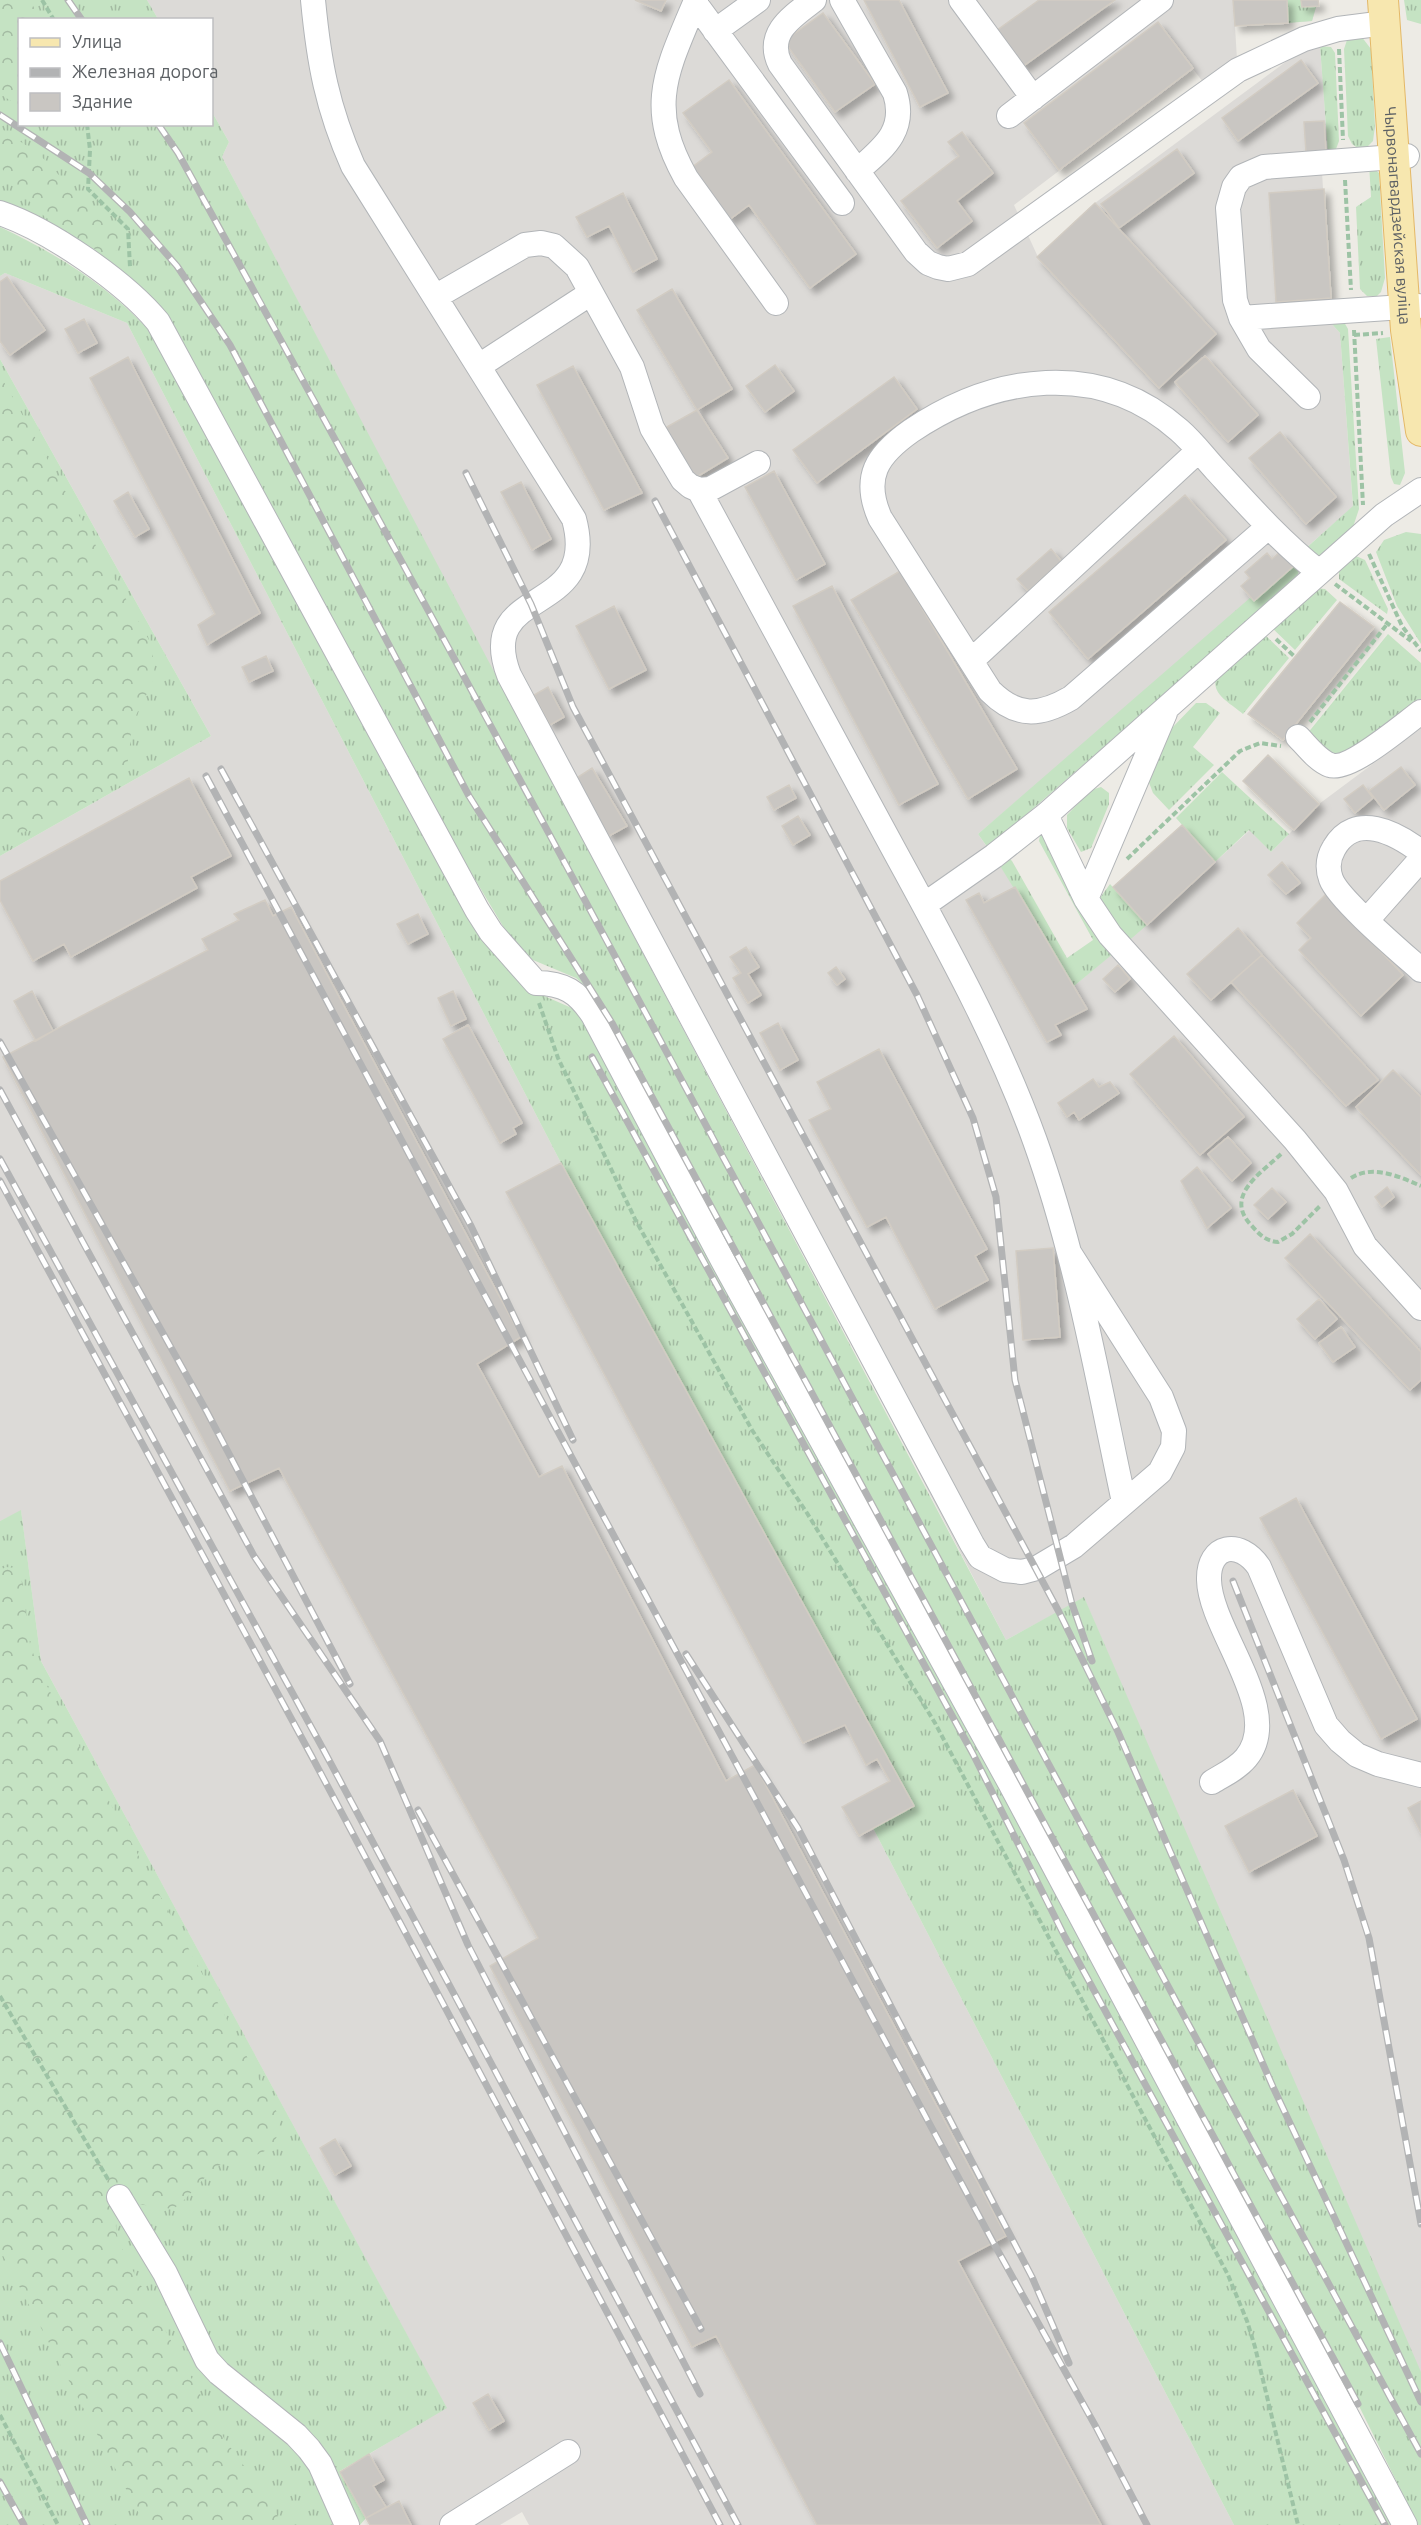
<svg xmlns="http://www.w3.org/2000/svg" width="1421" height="2525" font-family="Ubuntu,sans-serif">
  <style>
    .industrial { fill: #dcdad7 }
    .grass { fill: url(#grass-tufts) }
    .forest { fill: url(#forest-crowns) }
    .building { fill: #c9c6c2; stroke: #d2ccc3; stroke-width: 1.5; filter: url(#shadow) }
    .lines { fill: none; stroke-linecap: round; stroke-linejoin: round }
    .minor-casing { stroke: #b2b5b8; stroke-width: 26 }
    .major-casing { stroke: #e4b867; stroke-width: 32 }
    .path { stroke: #9dc3a5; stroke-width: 4; stroke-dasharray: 6 3; stroke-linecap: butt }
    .minor { stroke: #fff; stroke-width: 24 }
    .major { stroke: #f7e7af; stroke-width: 30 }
    .rail-casing { stroke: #b2b3b4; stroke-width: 7 }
    .rail { stroke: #fff; stroke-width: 4.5; stroke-dasharray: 14; stroke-linecap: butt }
    .labels { text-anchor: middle; stroke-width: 4.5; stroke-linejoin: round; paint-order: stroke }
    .street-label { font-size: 16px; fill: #5c6064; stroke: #fff }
  </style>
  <defs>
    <pattern id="grass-tufts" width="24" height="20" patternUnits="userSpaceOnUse" patternTransform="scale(1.5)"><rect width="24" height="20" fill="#c5e3c3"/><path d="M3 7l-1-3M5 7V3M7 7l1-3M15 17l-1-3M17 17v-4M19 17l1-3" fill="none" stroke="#a3bba2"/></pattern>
    <pattern id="forest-crowns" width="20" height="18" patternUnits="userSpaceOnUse" patternTransform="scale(1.5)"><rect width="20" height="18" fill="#c5e3c3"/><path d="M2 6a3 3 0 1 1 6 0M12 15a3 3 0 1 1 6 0" fill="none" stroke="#a3bba2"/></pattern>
    <filter id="shadow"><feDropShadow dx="5.5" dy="5.5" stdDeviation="3" flood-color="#0004"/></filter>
  </defs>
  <rect width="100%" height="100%" fill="#edebe5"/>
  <path class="industrial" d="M147 0H1318L1312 21 1235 26 1237 60 1203 82 1193 69 1014 205 1038 257 1095 203 1295 55 1320 46 1328 153 1321 155 1331 323 1340 333 1353 507 1292 560 1296 564 978 834 1015 887 1074 986 1146 925 1113 887 1182 825 1215 862 1250 830 1271 852 1319 804 1421 728V2376L1084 1598 1006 1640 740 1130 540 762 222 157 229 142 212 112V20L158 19Z
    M5 273 127 323 561 1163 914 1806 873 1828 1234 2525H529L522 2512 500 2525H370L340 2472 446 2407 41 1661 21 1511 0 1521V856L211 736 0 359V276Z"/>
  <path class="grass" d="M0 0H147L158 19 20 20V124H212V112L229 142 222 157 1006 1640 1084 1597 1421 2372V2525H1418L1358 2404 612 1023 591 991 576 978 533 960 510 938 445 829 176 329 164 313 36 217 0 201Z
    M1287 0H1318L1312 21 1288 23Z
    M1404 0H1421V24L1407 20Z
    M1361 36 1371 49 1375 126 1373 141 1368 146 1359 149 1352 144 1348 136 1344 49 1347 40Z
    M1320 46 1331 47 1335 53 1339 141 1336 149 1328 153Z
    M1369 164 1379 173 1385 278 1381 292 1377 296H1367L1360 289 1356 207 1371 197Z
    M0 227C59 255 112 288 155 337L491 950 524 987 574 1009 588 1022 1395 2525H1234L873 1828 914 1805 561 1163 127 323 5 273 0 276Z
    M1344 322 1348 329 1359 509 1352 530 1322 555 1314 556 1304 550 1353 506 1340 333 1331 323Z
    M1390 337 1405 473 1400 485 1394 484 1391 477 1376 339Z
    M0 359 211 736 0 856Z
    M1406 532 1421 534V644L1397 606 1376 552 1384 540Z
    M1356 556 1365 560 1388 609 1387 614 1339 579V571Z
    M1296 564 1299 571 1296 579 988 848 978 834 1251 597 1254 600Z
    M1317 588 1325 589 1337 600 1295 650 1270 626Z
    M1263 633 1289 658 1243 714C1232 704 1211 695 1216 678Z
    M1388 634 1421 663V703L1353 755 1333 757 1307 734Z
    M1196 703H1206L1220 713 1193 747 1214 765 1169 810 1153 793 1148 780 1169 731Z
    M1222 772 1289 834 1271 852 1249 830 1215 862 1176 818Z
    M1101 787 1109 793V804L1091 848 1081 852 1067 828V815L1091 790Z
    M1043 833 1114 953 1074 986 997 861 1008 857 1012 861 1067 958 1093 940 1039 841 1040 835Z
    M1110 884 1147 925 1125 944 1100 898Z
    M21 1510 41 1661 447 2408 340 2471 366 2518 360 2525H0V1521Z"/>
  <path class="forest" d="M0 0H30L40 19 20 20 19 106 0 94Z
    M0 128 39 154 77 194 115 224 122 237 117 250 111 254 101 253 45 217 25 197 0 166Z
    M0 375 149 640C161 682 151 682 135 718 128 732 132 749 127 764 118 793 60 815 34 829L20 833 0 830Z
    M6 1567 15 1568 21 1576 30 1644 40 1673 280 2118C279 2129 278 2140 269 2148 255 2160 232 2157 217 2167 200 2179 190 2198 173 2209L130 2203C107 2220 117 2236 126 2258L225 2440 272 2504 282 2525H145L0 2250V1570Z"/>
  <path class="building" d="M635 0H666L661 11Z
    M864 0H899L948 93 920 107Z
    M1039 0H1115L1022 67 996 31Z
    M1233 0H1287L1288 23 1235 26Z
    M1301 0H1318L1319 6 1302 7Z
    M823 13 875 84 835 112 784 41Z
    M1158 22 1193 68 1059 170 1024 123Z
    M1301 60 1318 83 1238 141 1222 118Z
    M729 80 856 254 810 288 749 205 729 220 691 168 712 152 683 113Z
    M1324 121 1326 152 1306 153 1304 122Z
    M962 132 993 173 957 201 972 221 937 248 901 201 959 156 948 142Z
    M1177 149 1194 173 1119 228 1101 204Z
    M1324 189 1331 298 1276 302 1269 193Z
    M623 193 657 259 633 272 609 226 587 237 576 217Z
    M1095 203 1216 334 1159 388 1037 257Z
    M7 277 45 330 10 355 0 341V282Z
    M672 289 732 389 697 410 637 310Z
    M84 319 97 343 78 353 65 329Z
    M1205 356 1258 415 1228 442 1175 382Z
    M128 357 260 613 207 645 198 625 215 614 90 378Z
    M775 365 794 391 765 412 746 386Z
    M573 366 642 493 604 510 537 385Z
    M894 377 917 409 817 483 793 450Z
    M697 410 728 458 695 478 665 428Z
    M1280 432 1336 497 1306 524 1249 458Z
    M774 471 825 564 796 580 745 487Z
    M521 482 551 539 532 550 501 492Z
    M128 492 149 529 135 537 114 501Z
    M1185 495 1226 540 1088 659 1049 612Z
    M1051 549 1061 561 1028 591 1017 579Z
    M1283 549 1296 564 1254 601 1241 586 1250 578 1245 572 1267 553 1272 559Z
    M900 571 1017 769 968 799 851 600Z
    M832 586 938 784 899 805 793 606Z
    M1340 602 1374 627 1283 740 1248 714Z
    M614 606 646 670 609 689 576 626Z
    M266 656 273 671 249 682 242 667Z
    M548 687 564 717 550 725 534 695Z
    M1268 755 1319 804 1294 830 1243 781Z
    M1401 767 1415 785 1384 810 1369 791Z
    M592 768 627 826 609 836 575 779Z
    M189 778 231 856 191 877 197 888 71 957 64 944 33 961 0 900V881Z
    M789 785 796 798 774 810 767 797Z
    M1363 785 1373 798 1355 813 1344 799Z
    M798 816 810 835 793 845 782 826Z
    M1182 825 1215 862 1147 925 1113 887Z
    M1282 862 1300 883 1286 894 1268 875Z
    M1015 887 1087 1009 1055 1025 1061 1035 1047 1042 966 900 979 893 984 903Z
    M1326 894 1403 975 1361 1016 1299 950 1311 938 1297 923Z
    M265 900 273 916 291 907 521 1337 477 1364 539 1477 562 1466 726 1781 755 1765 1006 2236 958 2261 1101 2525H817L716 2336 692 2347 490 1966 538 1938 279 1468 230 1491 3 1057 208 950 202 939 239 920 234 914Z
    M418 914 428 934 408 944 397 924Z
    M1238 928 1262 955 1211 1000 1187 974Z
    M746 947 759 967 748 974 761 995 748 1003 733 978 741 973 730 957Z
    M1262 955 1378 1080 1346 1106 1231 982Z
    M1118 965 1130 979 1115 992 1103 979Z
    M836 967 845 979 837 985 828 973Z
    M32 991 53 1031 36 1041 14 1001Z
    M453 991 466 1019 451 1026 438 998Z
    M778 1023 798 1060 780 1070 760 1033Z
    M468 1025 522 1123 513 1128 516 1134 500 1143 443 1039Z
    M1174 1036 1244 1117 1200 1155 1130 1074Z
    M879 1049 987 1249 975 1256 988 1280 935 1309 886 1217 867 1227 809 1120 831 1109 817 1082Z
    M1393 1070 1421 1097V1175L1356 1107Z
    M1093 1079 1099 1087 1110 1082 1119 1093 1079 1120 1074 1112 1067 1117 1058 1103Z
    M1228 1137 1251 1163 1232 1181 1208 1154Z
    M561 1163 914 1806 859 1836 842 1807 890 1781 877 1759 866 1765 845 1725 803 1743 506 1192Z
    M1197 1167 1231 1208 1207 1228 1181 1181Z
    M1387 1187 1394 1197 1382 1207 1375 1197Z
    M1272 1188 1286 1202 1268 1219 1254 1205Z
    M1310 1234 1421 1352V1380L1410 1390 1285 1258Z
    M1053 1248 1060 1337 1023 1340 1016 1251Z
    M1319 1299 1337 1319 1315 1339 1297 1319Z
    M1341 1327 1355 1347 1333 1362 1319 1343Z
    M1296 1498 1417 1719 1381 1739 1260 1518Z
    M1293 1790 1317 1836 1249 1872 1225 1826Z
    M1421 1801V1833L1408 1808Z
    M335 2139 351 2166 335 2175 320 2148Z
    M488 2394 504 2421 489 2430 473 2403Z
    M369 2454 384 2480 373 2486 386 2507 366 2518 340 2472Z
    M399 2501 411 2525H370L366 2518Z"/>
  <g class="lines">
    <defs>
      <path id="minor" d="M313 0C319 63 327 107 353 166L574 519C601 618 474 584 509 675L972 1544 980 1557 1005 1570 1022 1572 1037 1568 1074 1546 1160 1472 1173 1447 1174 1431 1161 1397 1070 1254
        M696 0 695 3 842 203
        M814 0C793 16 765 33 780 64L916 252 928 263 938 267 948 269 968 264 1238 70 1304 39 1338 29 1385 23
        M842 0 895 93C907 131 883 148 857 171
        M961 0 1033 98
        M695 3C666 72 646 107 686 178L776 303
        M715 31 758 0
        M1009 116 1161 0
        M0 213C50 230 125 282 158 322L477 910 491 932 536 983C564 983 578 992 593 1015L722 1259 1010 1783 1405 2525
        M435 297 525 245 541 243 554 246 577 267 632 367 652 428 683 480 690 486 699 490 710 489 758 463
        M1241 318 1418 306
        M479 366 591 293
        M1308 397 1259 349 1241 318 1235 300 1228 208 1234 187 1241 177 1264 167 1407 156
        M699 490C762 606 824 721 887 837 940 935 997 1035 1035 1141 1077 1258 1098 1381 1124 1502
        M1268 527 1071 698C1040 716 1017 718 990 691L880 518C862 477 877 455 911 431 994 375 1099 359 1179 430 1193 442 1204 457 1216 470 1249 506 1281 542 1319 572
        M971 661 1198 451
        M1298 737C1307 746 1318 761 1330 765 1349 772 1403 725 1421 712
        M1046 815 1086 899 1110 935 1295 1140 1336 1191 1365 1246 1421 1308
        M1421 852C1396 833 1355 811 1334 848 1328 858 1327 868 1331 879 1338 899 1402 953 1421 970
        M1086 899 1165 713
        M924 905 994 856 1046 815 1384 515 1421 490
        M1367 920 1421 859
        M1212 1782C1223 1775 1237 1769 1246 1758 1285 1712 1210 1630 1209 1580 1208 1544 1240 1539 1259 1567L1326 1725 1340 1741 1357 1755 1378 1764 1421 1775
        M119 2197 165 2273 207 2360 219 2373 296 2435 309 2449 320 2464 347 2525
        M452 2525 568 2452"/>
      <g id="major">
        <path id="s1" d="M1383 0 1406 330 1421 431"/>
      </g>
    </defs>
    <use href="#minor" class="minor-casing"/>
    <use href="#major" class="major-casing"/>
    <path class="path" d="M42 0 54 20
      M1339 49 1343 140
      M87 124 90 150 88 189 128 229 130 267
      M1345 180 1351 290
      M1354 330 1363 505
      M1354 335 1383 333
      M1369 554 1402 626 1421 651
      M1335 584 1411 641
      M1276 639 1295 657
      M1310 722 1388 623
      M1127 859 1240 751 1260 743 1281 746
      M539 1003 558 1058 636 1221 752 1430 807 1513 935 1723 1228 2275 1247 2321 1255 2347 1298 2525
      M1281 1154C1260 1174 1224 1196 1251 1225 1259 1234 1265 1241 1278 1242L1292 1234 1321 1205
      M1351 1178C1373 1164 1400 1177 1421 1186
      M0 1996 109 2181
      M0 2415 58 2525"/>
    <use href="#minor" class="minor"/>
    <use href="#major" class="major"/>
    <defs>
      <path id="rail" d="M68 0 82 20
        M0 115 89 173 130 212 177 266 230 345 469 796 612 1023 1358 2404
        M158 124 178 153C599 916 1004 1688 1421 2454
        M466 473 531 604 573 707 1059 1612 1118 1732 1273 2087 1421 2402
        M655 501 917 995 973 1118 996 1197 1015 1380 1072 1604 1092 1661
        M221 769 471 1226 573 1440
        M206 776 993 2242 1096 2427 1147 2525
        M0 1042 207 1412 350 1684
        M592 1057 973 1754 1065 1937 1385 2525
        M0 1090 254 1556 380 1741 468 1945 700 2394
        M0 1159 322 1747 738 2525
        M0 1181 311 1755 720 2525
        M1233 1581 1344 1860 1369 1938 1421 2224
        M686 1654 798 1828 1032 2277 1069 2363
        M418 1810 701 2329
        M0 2343 87 2525
        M0 2482 24 2525"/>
    </defs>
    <use href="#rail" class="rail-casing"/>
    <use href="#rail" class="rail"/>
  </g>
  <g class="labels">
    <g class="street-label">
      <text dy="6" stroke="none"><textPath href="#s1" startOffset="216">Чырвонагвардзейская вуліца</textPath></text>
    </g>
  </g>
  <rect x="18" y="18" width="195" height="108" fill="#ffffff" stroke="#bebfc1" stroke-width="1.5"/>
  <rect x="30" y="38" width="30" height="9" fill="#f7e7af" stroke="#bebfc1" stroke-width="1.5"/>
  <text x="72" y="48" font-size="18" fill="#5c6064">Улица</text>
  <rect x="30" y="68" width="30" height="9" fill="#b2b3b4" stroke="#bebfc1" stroke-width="1.5"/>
  <text x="72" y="78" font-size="18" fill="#5c6064">Железная дорога</text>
  <rect x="30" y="93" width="30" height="18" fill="#c9c6c2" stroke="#bebfc1" stroke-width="1.5"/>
  <text x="72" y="108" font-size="18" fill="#5c6064">Здание</text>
</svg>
